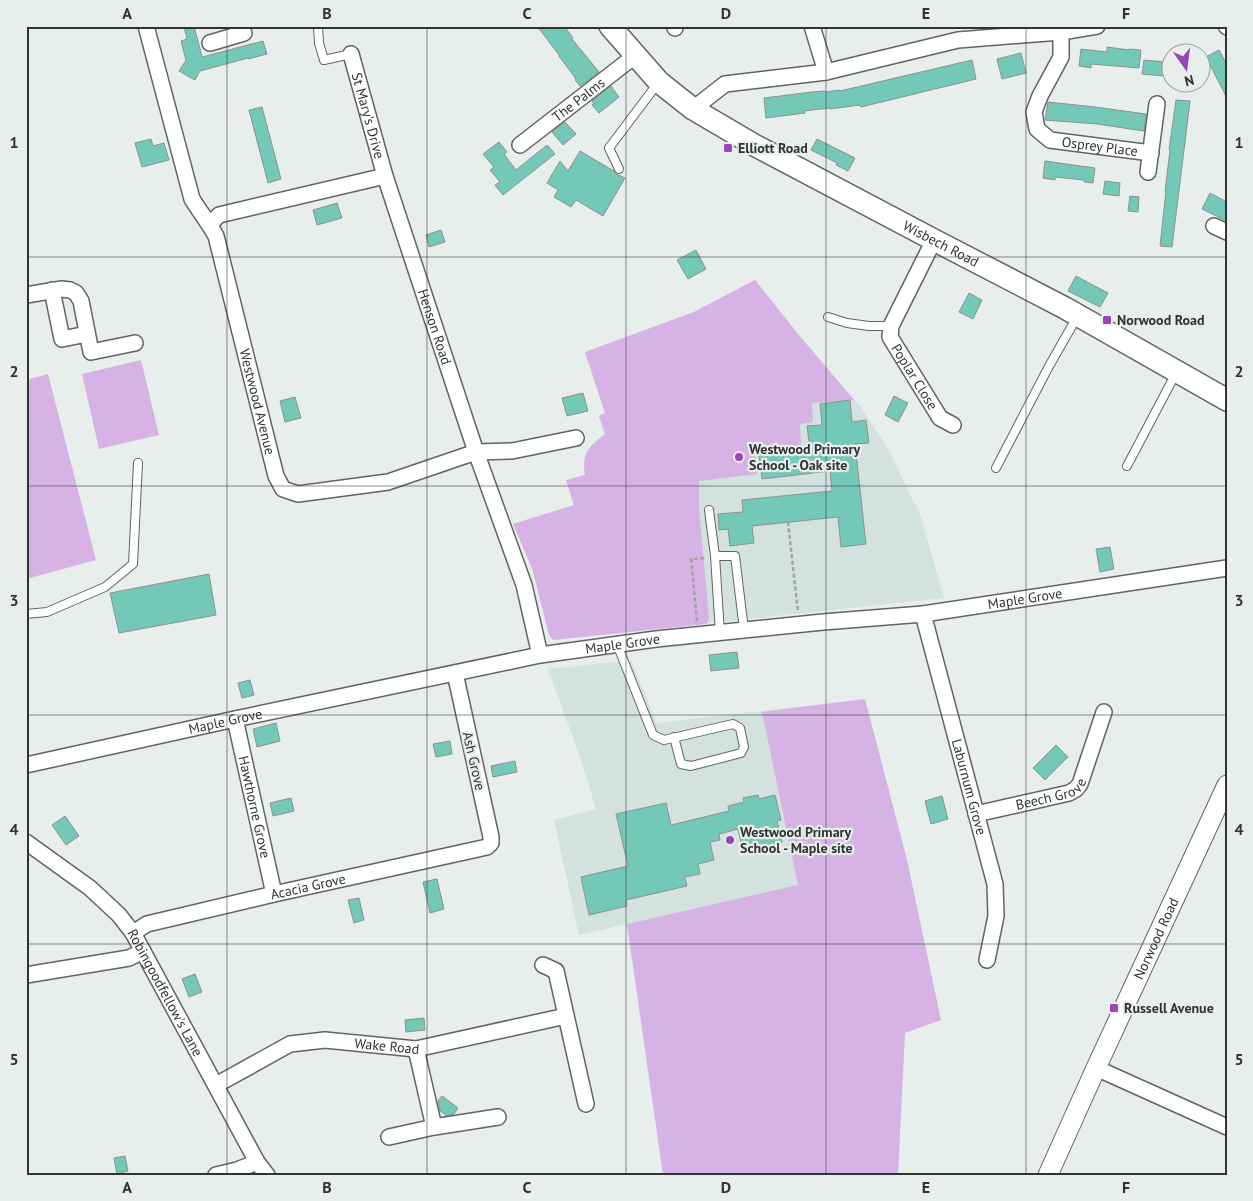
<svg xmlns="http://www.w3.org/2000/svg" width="1253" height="1201" font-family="'PT Sans',sans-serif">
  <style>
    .built { fill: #d3e2de }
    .green { fill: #d7b3e5 }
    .building { fill: #74c8b7; stroke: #8d9291 }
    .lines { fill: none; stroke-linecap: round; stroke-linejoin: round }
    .service-casing { stroke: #5f6563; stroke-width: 10 }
    .minor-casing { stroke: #5f6563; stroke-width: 18 }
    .tertiary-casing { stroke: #5f6563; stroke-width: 21 }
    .secondary-casing { stroke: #5f6563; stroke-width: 24 }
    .path { stroke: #9fa3a2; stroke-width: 2.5; stroke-dasharray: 4 2.5; stroke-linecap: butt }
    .service { stroke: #fff; stroke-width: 8 }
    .minor { stroke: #fff; stroke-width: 15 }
    .tertiary { stroke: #fff; stroke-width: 19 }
    .secondary { stroke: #fff; stroke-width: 21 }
    .grid { fill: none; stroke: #313333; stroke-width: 1; stroke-opacity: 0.55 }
    .poi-dot { fill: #9947b7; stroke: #e8eeec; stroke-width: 2 }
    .labels { text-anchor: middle; stroke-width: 4.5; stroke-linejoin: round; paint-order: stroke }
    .street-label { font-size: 14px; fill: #313333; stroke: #e8eeec }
    .poi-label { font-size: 14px; font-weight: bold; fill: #313333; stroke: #e8eeec; text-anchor: start }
    .neatline { fill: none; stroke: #313333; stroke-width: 2 }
    .grid-label { font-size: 16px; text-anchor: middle; font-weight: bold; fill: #313333 }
  </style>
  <rect width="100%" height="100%" fill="#e8eeec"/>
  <path class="built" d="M755 280 798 334 861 407 890 452 913 501 919 510 944 598 553 640 549 635 532 568 513 524 574 505 566 480 585 475 584 461 586 453 591 445 605 434 599 416 605 413 585 352 694 312Z
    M631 660 657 723 865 699 907 860 930 967 633 965 626 924 579 935 554 820 596 809 580 757 548 669Z"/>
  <path class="green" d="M755 280 798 334 854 400 812 403 813 422 800 424 801 448 755 453 757 474 699 481V508L709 618 707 624 553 640 549 635 532 568 513 524 574 505 566 480 585 475C581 453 589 447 605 434L599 416 605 413 585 352 694 312Z
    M141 360 159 435 99 449 82 374Z
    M48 374 96 560 26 579V380Z
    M865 699 907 860 941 1020 905 1033 898 1175H663L627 924 798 885 762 712Z"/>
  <path class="building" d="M184 26H194L202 57 263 41 267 54 248 59V58L200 71 195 80 179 71 186 60 181 41 187 39Z
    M537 26H564L573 38 572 39 599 72 580 86 575 80 576 79 559 56V55Z
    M1107 47 1129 50V49L1141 50 1139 68 1091 64V68L1079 66 1081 49 1107 52Z
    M1219 50 1227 65V98L1211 67 1209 68 1204 58Z
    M1021 53 1026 73 1002 79 997 59Z
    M972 60 976 79 861 107 860 105 830 109V108L804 111 805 113 766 118 764 98 812 92 825 91V92L840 90V91Z
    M1144 60 1166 62 1164 76 1142 74Z
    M611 86 619 97 599 113 592 105 594 104 592 101Z
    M1176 100 1190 101 1172 247 1160 246 1166 191H1165L1170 150H1169Z
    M1048 102 1095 107 1146 114 1144 131 1097 124 1045 120Z
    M262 107 281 179 268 183 249 110Z
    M565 122 576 134 563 145 552 132Z
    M151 139 153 146 164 143 169 160 142 167 135 143Z
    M817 139 855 158 848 171 836 165 837 163 811 150Z
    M499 142 507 152 504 154 516 170 547 145 555 154 503 195 495 185 500 182 490 170 494 167 483 154Z
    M580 151 614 171 616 174 625 178 603 216 576 200 571 207 554 197 558 190 547 183 560 161 568 171Z
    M1045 161 1095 168 1093 183 1084 182V180L1055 177V180L1043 178Z
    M1105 181 1120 183 1119 196 1103 194Z
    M1210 193 1227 202V221L1202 209Z
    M1130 196 1139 197 1138 212 1128 211Z
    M337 203 342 218 317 225 313 210Z
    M441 230 445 242 429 247 426 235Z
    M696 250 706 269 688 279 677 260Z
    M1076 276 1108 293 1100 307 1068 291Z
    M969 293 982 300 973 319 959 312Z
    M583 393 588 411 567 416 562 398Z
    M894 396 908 403 898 422 885 415Z
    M295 397 301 418 285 422 280 401Z
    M850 400 852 422 866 420 869 443 855 444 866 544 841 547 838 517 752 526 754 543 730 546 728 529 719 530 718 514 743 512 742 500 832 491 830 471 762 479 759 455 810 450 807 426 822 425 820 404Z
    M1110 547 1114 569 1100 572 1096 549Z
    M209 574 216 615 119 633 110 593Z
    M737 652 739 668 711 671 709 655Z
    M250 680 254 695 242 698 238 683Z
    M276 723 280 741 257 747 253 729Z
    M450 741 452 754 436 757 433 744Z
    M1056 745 1068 757 1045 780 1033 768Z
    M515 761 517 772 493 777 491 766Z
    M758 795 759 799 775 795 781 820 777 821 782 842 775 844 777 851 756 855 755 848 743 851 738 829 719 834 720 840 710 842 714 860 698 864 700 874 685 877 687 886 626 900 627 906 589 915 581 877 628 866 616 814 666 803 671 825 729 811 728 806 744 802 743 798Z
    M942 796 948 819 931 824 925 801Z
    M291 798 294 811 273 816 270 803Z
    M65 816 79 836 66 845 52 825Z
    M437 879 444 909 430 913 423 882Z
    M359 898 364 920 354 923 348 900Z
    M195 974 202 992 189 997 182 979Z
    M424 1018 425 1030 406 1032 405 1020Z
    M442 1096 458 1108 454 1114 447 1116 440 1111 438 1101Z
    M125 1156 128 1171 117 1174 114 1158Z"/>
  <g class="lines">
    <defs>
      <path id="service" d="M318 26 319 43 324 60 351 54
        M619 169 609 148 658 83
        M828 317 847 323 869 326H891
        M1127 466 1176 373
        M996 468 1048 368 1077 317
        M709 510 715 556 720 633
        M715 556H735L744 630
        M26 614 47 612 105 587 133 564 138 463
        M617 644 653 735 664 740 733 724 740 728 744 747 741 753 691 766 681 764 674 737"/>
      <g id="minor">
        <path id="s1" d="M146 26 192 199C200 212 209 223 216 236L276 476 283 489 298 494 388 482 476 452 512 451 576 438"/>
        <path d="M675 26V28"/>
        <path d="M812 26 826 72"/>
        <path d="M1226 26 1227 27"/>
        <path id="s2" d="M1061 32V57L1040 96 1034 112 1037 129 1050 140 1151 153"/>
        <path d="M210 43 244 33"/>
        <path id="s3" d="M351 54 385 176"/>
        <path d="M693 109 725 84 826 72 958 40 1061 32 1097 26"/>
        <path id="s4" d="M520 145 636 55"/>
        <path d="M1148 172 1157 104"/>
        <path id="s5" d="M210 224 219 215 385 176 476 452 524 585 540 655"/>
        <path d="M1214 226 1227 232"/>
        <path id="s6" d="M934 240 891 326 890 337 940 418 953 425"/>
        <path d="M52 290 62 339 87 334"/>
        <path d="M26 295 62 289 70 290 76 293 81 301 91 352 135 343"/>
        <path id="s7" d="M923 614 995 884 996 916 987 960"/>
        <path id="s8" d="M235 719 274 894"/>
        <path id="s9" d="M26 765 235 719 540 655 656 639 823 622 923 614 1227 568"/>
        <path id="s10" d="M976 814 1069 793 1076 789 1080 784 1104 712"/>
        <path id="s11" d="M26 842 90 888 119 915 133 933 257 1162 267 1175"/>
        <path id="s12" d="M133 933 147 924 274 894 487 847 491 843V837L455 673"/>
        <path d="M543 965 556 971 586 1104"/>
        <path d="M26 975 129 958 143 951"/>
        <path d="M416 1049 434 1127"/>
        <path d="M1096 1068 1227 1127"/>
        <path id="s13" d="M216 1085 290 1044 325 1040 416 1049 566 1016"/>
        <path d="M389 1137 434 1127 498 1117"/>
        <path d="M216 1175 237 1170 257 1162"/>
      </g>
      <g id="tertiary">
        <path id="s14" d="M1048 1175 1096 1068 1227 785"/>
      </g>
      <g id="secondary">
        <path id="s15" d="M610 26 659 82 693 109 756 146 934 240 1065 308 1227 400"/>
      </g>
    </defs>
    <use href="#service" class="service-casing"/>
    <use href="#minor" class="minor-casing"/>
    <use href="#tertiary" class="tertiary-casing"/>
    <use href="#secondary" class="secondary-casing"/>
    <path class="path" d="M788 522 798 612
      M697 621 691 559 705 558"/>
    <use href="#service" class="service"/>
    <use href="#minor" class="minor"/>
    <use href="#tertiary" class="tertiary"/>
    <use href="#secondary" class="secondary"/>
  </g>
  <path class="grid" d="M227 26V1175M427 26V1175M626 26V1175M826 26V1175M1026 26V1175M26 257H1227M26 486H1227M26 715H1227M26 944H1227"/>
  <g class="poi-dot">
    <rect x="723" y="143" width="10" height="10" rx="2.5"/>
    <rect x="1102" y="315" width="10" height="10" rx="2.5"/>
    <circle cx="739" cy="457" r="5"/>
    <circle cx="730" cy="840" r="5"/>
    <rect x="1109" y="1003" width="10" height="10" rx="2.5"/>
  </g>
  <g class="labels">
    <g class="street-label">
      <text dy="5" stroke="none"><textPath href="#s4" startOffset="74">The Palms</textPath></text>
      <text dy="5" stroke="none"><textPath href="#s3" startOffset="64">St Mary's Drive</textPath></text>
      <text dy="5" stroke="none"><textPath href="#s2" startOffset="171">Osprey Place</textPath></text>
      <text dy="5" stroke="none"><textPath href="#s15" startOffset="400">Wisbech Road</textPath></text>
      <text dy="5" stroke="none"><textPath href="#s5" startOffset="342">Henson Road</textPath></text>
      <text dy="5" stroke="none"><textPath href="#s6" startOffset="154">Poplar Close</textPath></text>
      <text dy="5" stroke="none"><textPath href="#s1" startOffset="394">Westwood Avenue</textPath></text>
      <text dy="5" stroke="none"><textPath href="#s9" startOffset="1014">Maple Grove</textPath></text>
      <text dy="5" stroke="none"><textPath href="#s9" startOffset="609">Maple Grove</textPath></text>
      <text dy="5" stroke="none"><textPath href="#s9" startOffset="204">Maple Grove</textPath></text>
      <text transform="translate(474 761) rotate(77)" y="5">Ash Grove</text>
      <text dy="5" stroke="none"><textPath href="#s7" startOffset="179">Laburnum Grove</textPath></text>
      <text dy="5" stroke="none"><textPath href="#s10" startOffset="78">Beech Grove</textPath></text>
      <text dy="5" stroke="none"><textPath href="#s8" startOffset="90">Hawthorne Grove</textPath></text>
      <text dy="5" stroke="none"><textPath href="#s12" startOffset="182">Acacia Grove</textPath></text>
      <text dy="5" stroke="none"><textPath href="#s14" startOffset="260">Norwood Road</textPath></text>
      <text dy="5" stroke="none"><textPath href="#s11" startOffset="209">Robingoodfellow's Lane</textPath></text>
      <text dy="5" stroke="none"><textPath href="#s13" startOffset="182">Wake Road</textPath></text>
    </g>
    <g class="poi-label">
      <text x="738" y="153">Elliott Road</text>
      <text x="1117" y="325">Norwood Road</text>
      <text x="749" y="454">Westwood Primary<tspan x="749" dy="16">School - Oak site</tspan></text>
      <text x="740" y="837">Westwood Primary<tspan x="740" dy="16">School - Maple site</tspan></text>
      <text x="1124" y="1013">Russell Avenue</text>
    </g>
  </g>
  <rect width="1253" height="1201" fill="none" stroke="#e8eeec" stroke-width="55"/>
  <g transform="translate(1186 68) rotate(166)"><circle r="24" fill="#e8eeec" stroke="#9fa3a2"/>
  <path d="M0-4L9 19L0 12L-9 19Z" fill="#9947b7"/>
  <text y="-8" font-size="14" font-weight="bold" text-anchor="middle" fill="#313333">N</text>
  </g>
  <rect x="28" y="28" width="1198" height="1146" class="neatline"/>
  <g class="grid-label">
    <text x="127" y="19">A</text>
    <text x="327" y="19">B</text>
    <text x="527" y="19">C</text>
    <text x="726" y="19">D</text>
    <text x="926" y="19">E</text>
    <text x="1126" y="19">F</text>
    <text x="14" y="148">1</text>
    <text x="1239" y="148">1</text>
    <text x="14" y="377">2</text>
    <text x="1239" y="377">2</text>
    <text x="14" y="606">3</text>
    <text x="1239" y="606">3</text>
    <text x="14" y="835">4</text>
    <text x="1239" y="835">4</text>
    <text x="14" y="1065">5</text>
    <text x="1239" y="1065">5</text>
    <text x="127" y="1193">A</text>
    <text x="327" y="1193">B</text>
    <text x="527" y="1193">C</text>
    <text x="726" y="1193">D</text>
    <text x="926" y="1193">E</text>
    <text x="1126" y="1193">F</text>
  </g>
</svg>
